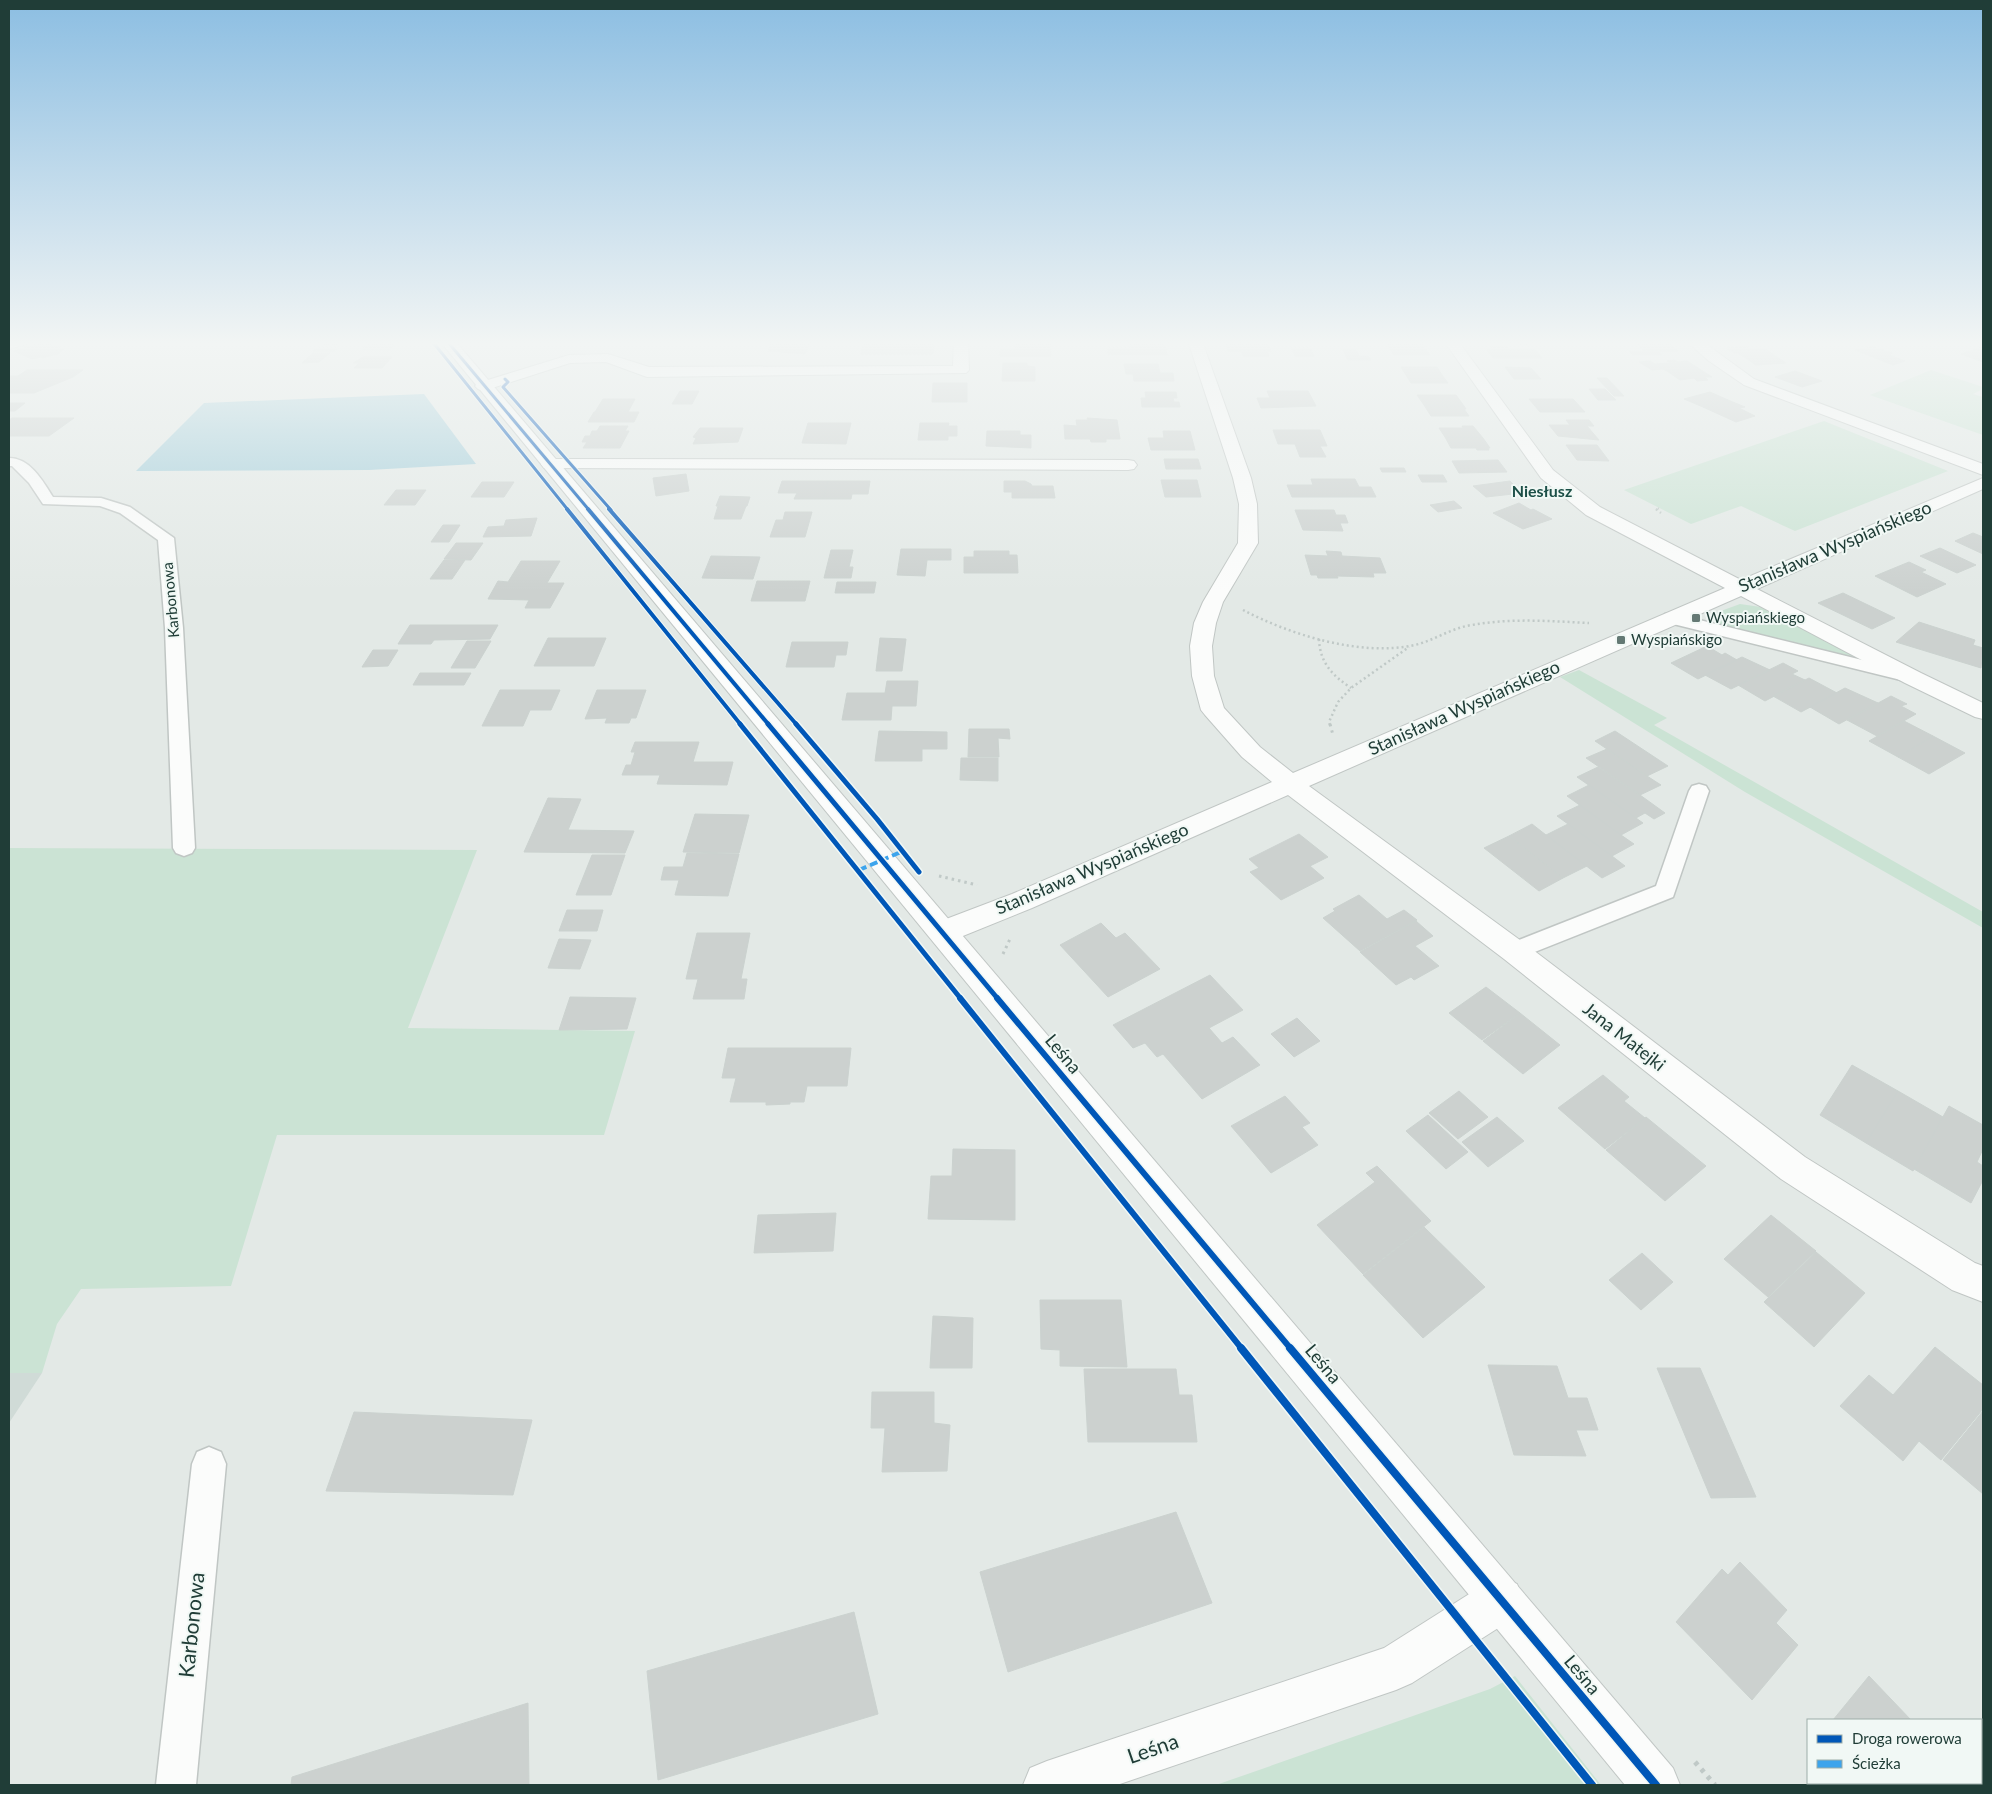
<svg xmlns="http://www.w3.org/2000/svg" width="1992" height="1794" font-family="Lato,sans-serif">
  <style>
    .built { fill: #d0dbd7 }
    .green { fill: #cbe3d4 }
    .water { fill: #a2cdd9 }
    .building { fill: #ccd1cf; stroke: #cbd2cf }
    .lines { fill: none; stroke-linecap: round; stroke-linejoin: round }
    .service-casing { stroke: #c0c6c4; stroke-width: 3 }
    .minor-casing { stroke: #c0c6c4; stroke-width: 2 }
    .tertiary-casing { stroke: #c0c6c4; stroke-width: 2 }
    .path-far3 { stroke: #c0c9c7; stroke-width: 2; stroke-dasharray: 1 2.5; stroke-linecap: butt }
    .path-far2 { stroke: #c0c9c7; stroke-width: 2.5; stroke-dasharray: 2 3; stroke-linecap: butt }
    .path-far1 { stroke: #c0c9c7; stroke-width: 3; stroke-dasharray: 2.5 4; stroke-linecap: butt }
    .path { stroke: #c0c9c7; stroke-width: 5; stroke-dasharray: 4 5.5; stroke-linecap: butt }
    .service { fill: #fbfcfb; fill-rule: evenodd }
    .minor { fill: #fbfcfb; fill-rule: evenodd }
    .tertiary { fill: #fbfcfb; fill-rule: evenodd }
    .quiet { stroke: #3da4ec; stroke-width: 4; stroke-dasharray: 8 4; stroke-linecap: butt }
    .cycleway-far4-casing { stroke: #f1f8f5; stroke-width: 5 }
    .cycleway-far3-casing { stroke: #f1f8f5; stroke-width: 6 }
    .cycleway-far2-casing { stroke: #f1f8f5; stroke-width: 8 }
    .cycleway-far1-casing { stroke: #f1f8f5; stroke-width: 9 }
    .cycleway-casing { stroke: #f1f8f5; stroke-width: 11 }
    .cycleway-far4 { stroke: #0057b8; stroke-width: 3 }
    .cycleway-far3 { stroke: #0057b8; stroke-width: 4 }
    .cycleway-far2 { stroke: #0057b8; stroke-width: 5 }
    .cycleway-far1 { stroke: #0057b8; stroke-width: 6 }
    .cycleway { stroke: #0057b8; stroke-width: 8 }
    .poi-dot { fill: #647974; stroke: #f1f8f5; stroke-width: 2 }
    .labels { text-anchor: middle; stroke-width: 4; stroke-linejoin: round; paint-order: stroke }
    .far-street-label { font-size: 15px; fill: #203d37; stroke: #f1f8f5 }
    .far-poi-label { font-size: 15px; fill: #203d37; stroke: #f1f8f5; text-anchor: start }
    .far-neighbourhood-label { font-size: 16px; font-weight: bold; fill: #1c4f47; stroke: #f1f8f5 }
    .street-label { font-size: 18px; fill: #203d37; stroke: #f1f8f5 }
    .near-street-label { font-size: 21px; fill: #203d37; stroke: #f1f8f5 }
  </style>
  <rect width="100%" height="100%" fill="#e3e9e6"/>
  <path class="built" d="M9 1373H42L9 1423Z"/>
  <path class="green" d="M1931 370 1983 387V389L1973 394 1983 397V435L1870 395Z
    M1824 421 1948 471 1795 531 1741 506 1691 524 1624 490Z
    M1740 604 1761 607 1859 658 1860 662 1721 625 1712 620 1710 615Z
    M1579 670 1667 718 1654 725 1983 912V928L1745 792 1560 677Z
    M9 848 477 850 408 1028 635 1031 604 1135H277L231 1286 81 1289 57 1324 42 1373H9Z
    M1515 1676 1601 1785H1216L1490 1689Z"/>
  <path class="water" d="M424 394 476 464 369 470 136 471 204 403Z"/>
  <path class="building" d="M46 341 64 350 57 352 60 353 43 358 41 357 32 359 14 351Z
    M325 341H342L338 345H321Z
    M371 341H399L391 349H362Z
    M772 341H810L805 354 768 351Z
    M881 341H914L913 344H934L933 354H861L863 344H881Z
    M1015 341H1050L1051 356H1000V350H1015Z
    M1129 341H1159L1160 344H1165L1167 355 1108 354V348H1130Z
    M1266 341 1271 351H1267L1269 356H1243L1241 351H1228L1224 342Z
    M1385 341H1420L1425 348 1389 347Z
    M1512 341H1531L1534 344H1515Z
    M1633 341H1667L1669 343H1636Z
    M1636 343H1669L1678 351H1644Z
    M1490 346H1506L1509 350H1535L1542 358H1493L1487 350H1493Z
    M1389 347 1425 348 1430 355H1394Z
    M1747 347 1751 350 1765 349 1786 363 1756 365 1738 353H1734L1726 348Z
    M1874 347 1892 353 1889 355 1905 361 1893 365 1855 350Z
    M1982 347 1983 348V362L1961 354Z
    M317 348H338L334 351H313Z
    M1291 348H1310L1314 356H1295Z
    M1343 350H1356L1359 356H1368L1371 360H1348Z
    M1629 351H1658L1662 355H1633Z
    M313 353H330L319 362 302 363Z
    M363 357H392L382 368H354L359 363H353Z
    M1674 360 1678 362 1687 361 1698 368 1667 371 1663 369 1652 370 1639 362 1650 361 1655 364 1671 363 1667 361Z
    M1003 363H1027V366L1035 367V381H1002Z
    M1124 364H1158L1160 373H1173L1174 381H1134L1133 374H1126Z
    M1401 367H1437L1442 375H1406Z
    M1505 367 1531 368 1541 379H1514Z
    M1698 368 1712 377H1705L1708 380 1697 381 1694 378 1680 380 1667 371Z
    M27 370H57L48 376H18Z
    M57 370H83L73 377 34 393H9V387L24 376H48Z
    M1795 371 1822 381 1802 387 1775 377Z
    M1406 375H1442L1448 383H1411Z
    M9 376H24L9 387Z
    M1597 378H1607L1624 396H1614Z
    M933 383H967V402H932Z
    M1589 389H1605L1616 400H1598Z
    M680 391H699L692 404H672Z
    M1267 391H1308L1316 406 1261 408 1257 398H1270Z
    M1145 392H1176L1177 398H1173L1174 402H1179L1180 407H1142L1141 398H1146Z
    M1710 392 1728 400 1703 407 1684 399Z
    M1417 395H1456L1464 406 1424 405Z
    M603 399H635L628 412H595Z
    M1529 399H1573L1585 412H1540Z
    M1728 400 1745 407 1739 408 1755 416 1736 422 1703 407Z
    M9 403H25L15 411H9Z
    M1424 405 1464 406 1466 409H1464L1469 416H1431Z
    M594 412H639L634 422H588Z
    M12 418H74L49 436H9V420Z
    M1087 418 1117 420 1120 439H1106V442H1091L1090 439H1065L1064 425 1077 426 1076 420H1088Z
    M1566 420H1589L1594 426H1587L1599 440 1558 436 1549 425H1570Z
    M808 423H851L846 444 802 443Z
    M920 423H949L948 426H957V436H948V440H918Z
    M600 426H628L625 431H629L620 448H583L587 442H582L585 436H590L592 431H597Z
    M1462 426H1473L1483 438 1445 437 1439 428H1463Z
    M700 428H743L738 442 693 444 696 438 693 437Z
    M1273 430H1320L1327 446H1320L1326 457H1300L1295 444H1278Z
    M987 431H1020V435H1031V448L986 446Z
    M1163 431H1190L1195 450H1151L1148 438H1164Z
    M1445 437 1483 438 1490 448H1488L1489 450H1477L1476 448H1451Z
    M1566 445H1597L1609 461 1577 460Z
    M1164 459H1198L1201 469H1166Z
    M1498 460 1507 472 1459 473 1452 461Z
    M1380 468H1404L1406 472H1382Z
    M686 474 689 491 656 496 653 478Z
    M1418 475H1443L1447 482H1422Z
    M1311 479H1355L1359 487H1371L1376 497H1292L1287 485H1313Z
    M1161 480H1197L1201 497H1165Z
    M782 481H828L823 499H794L797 493H778Z
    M828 481H870L868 494H852L851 499H823Z
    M1004 481H1025L1031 484 1032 486H1053L1055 498H1012V492H1004Z
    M1510 481 1522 493 1486 497 1473 486Z
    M482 482H514L504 497H471Z
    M396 490H426L415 505H384Z
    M720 496 750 497 747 506H716Z
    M1454 501 1462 508 1438 512 1430 505Z
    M1519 503 1531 510 1533 509 1552 519 1523 529 1493 513Z
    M718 506H746L741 519H714Z
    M1295 510H1334L1336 515H1345L1348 523H1340L1343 531 1303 530Z
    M785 512H812L805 537H770L776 520H783Z
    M537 518 531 536 483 537 488 527 504 526 506 520Z
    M443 525H460L449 542H431Z
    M1973 533 1983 537V554L1955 541Z
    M456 543H483L471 560 444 559Z
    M1940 548 1976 565 1957 573 1920 556Z
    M901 549H951V560H927L925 576 897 575Z
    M831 550H853L849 567H853L851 578H824Z
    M974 551H1009V555H1017L1018 573H964V557H974Z
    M1326 551 1341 552 1342 556 1380 558 1386 573H1373L1374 577 1337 576 1338 578H1318L1317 575H1311L1305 555 1328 556Z
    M711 556 760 557 753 579 702 578Z
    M444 560H465L452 579H430Z
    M521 561H560L547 583H564L550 608H525L529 600 488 599 498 581 508 582Z
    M1909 562 1926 570 1921 572 1946 584 1917 597 1875 576Z
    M757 581H810L805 601H751Z
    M837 582H876L874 593H835Z
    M1843 593 1895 618 1872 629 1818 603Z
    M1919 622 1975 640 1973 645 1983 648 1981 668 1896 642Z
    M410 625H498L490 639 434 640 431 644H398Z
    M548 638H606L594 666H534Z
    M880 638 906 639 902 671H876Z
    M467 641H491L475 668H451Z
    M792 642H848L846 655H836L834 667H786Z
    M1707 646 1722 655 1725 653 1737 660 1698 679 1671 663Z
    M373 650H398L388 666 362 667Z
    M1742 657 1770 670 1731 689 1705 675Z
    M1783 663 1798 671 1792 674 1805 680 1765 701 1738 685Z
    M420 673H471L464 685H413Z
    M1809 678 1837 693 1801 712 1773 696Z
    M887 681H918L916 706H892L891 720H842L847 693H885Z
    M1845 688 1878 703 1839 724 1810 707Z
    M500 690H560L551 710H530L523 726H482Z
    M597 690H646L636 718H631L629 723H605L607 718 585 719Z
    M1891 696 1907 704 1901 706 1916 714 1877 736 1847 720Z
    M1904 721 1933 736 1898 757 1869 741Z
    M969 729H1009L1010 739 998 738 999 757H968Z
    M879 731 947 732V749H922V761H875Z
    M1615 731 1668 766 1647 776 1595 741Z
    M1933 736 1965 753 1929 774 1898 757Z
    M635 742H699L693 762H733L727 785 657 784 660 775H622L626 765H631L635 752H631Z
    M1607 749 1647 776 1661 785 1640 795 1586 758Z
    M961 758H998V781L960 780Z
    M1598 767 1640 795 1665 813 1654 819 1645 813 1636 818 1577 777Z
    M1589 785 1636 818 1643 823 1621 835 1567 796Z
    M548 798 581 799 568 830 634 831 625 853 524 852Z
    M1580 805 1621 835 1634 844 1612 856 1557 816Z
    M695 814 749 815 739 853 683 852Z
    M1532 824 1546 835 1587 866 1563 878 1509 836Z
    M1568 824 1612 856 1625 866 1602 878 1546 835Z
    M1299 834 1328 857 1310 866 1324 878 1281 900 1250 872 1259 868 1249 859Z
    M1509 836 1563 878 1539 891 1484 848Z
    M687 853 739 854 728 896 675 895 679 880H661L664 867H683Z
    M592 855H625L611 895H576Z
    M1359 895 1387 919 1404 910 1417 920 1360 951 1323 918 1335 911 1333 909Z
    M567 910H603L597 931H559Z
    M1416 921 1433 936 1415 946 1439 966 1414 980 1411 977 1396 985 1360 952Z
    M1101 923 1116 938 1125 933 1160 969 1108 997 1060 945Z
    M697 933H750L741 979H747L744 999H693L698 979H686Z
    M559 939 591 940 580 969 548 968Z
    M1210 975 1243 1010 1209 1028 1222 1043 1233 1037 1260 1065 1202 1099 1163 1054 1157 1057 1145 1043 1133 1048 1113 1025Z
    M1486 987 1520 1013 1482 1040 1449 1013Z
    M570 997 636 998 627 1029 559 1030Z
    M1520 1013 1560 1045 1523 1074 1483 1041Z
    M1297 1018 1320 1041 1294 1057 1271 1034Z
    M728 1048H851L847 1086H807L804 1102H790V1104L766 1105V1102H730L736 1078H722Z
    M1852 1065 1898 1091 1866 1143 1820 1115Z
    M1603 1075 1629 1097 1624 1101 1645 1118 1605 1149 1558 1108Z
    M1459 1091 1488 1117 1458 1139 1429 1113Z
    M1898 1091 1943 1117 1913 1171 1866 1143Z
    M1285 1096 1310 1123 1302 1127 1318 1145 1271 1173 1231 1126Z
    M1949 1106 1983 1125V1149L1977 1162 1983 1166V1180L1971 1203 1914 1169Z
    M1428 1115 1468 1152 1446 1169 1406 1131Z
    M1497 1117 1524 1141 1488 1167 1462 1142Z
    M1646 1117 1706 1166 1665 1201 1606 1150Z
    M953 1149 1015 1150V1220L928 1219 931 1176H952Z
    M1377 1166 1431 1221 1363 1274 1317 1225 1375 1182 1366 1173Z
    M836 1213 833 1251 754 1253 758 1215Z
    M1771 1215 1816 1251 1768 1297 1724 1259Z
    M1424 1227 1485 1287 1423 1338 1363 1275Z
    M1816 1252 1865 1293 1814 1347 1764 1302Z
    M1642 1253 1673 1282 1641 1310 1609 1280Z
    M1040 1300H1121L1127 1367 1060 1366V1350L1041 1349Z
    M933 1316 973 1318 972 1368H930Z
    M1935 1347 1983 1385V1409L1941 1460 1919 1441 1903 1461 1840 1406 1869 1375 1893 1395Z
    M1488 1365 1557 1366 1568 1398H1587L1598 1430H1576L1586 1456 1514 1455Z
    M1657 1368H1700L1756 1497 1711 1498Z
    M1084 1369H1176L1179 1395H1192L1197 1442H1088Z
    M872 1392H934V1423L950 1425 947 1471 882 1472 885 1428H871Z
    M1983 1411V1494L1943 1460Z
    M354 1412 532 1420 513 1495 326 1491Z
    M1176 1512 1212 1603 1008 1672 980 1572Z
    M1740 1562 1787 1610 1776 1623 1798 1645 1752 1700 1676 1622 1722 1569 1728 1575Z
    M854 1612 878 1714 658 1780 647 1671Z
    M1869 1676 1911 1720H1833Z
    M528 1703 529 1785H291L292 1777Z
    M1827 1783H1941L1940 1785H1829Z"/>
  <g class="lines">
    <defs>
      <path id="service" d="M9 458C30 458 43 481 53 497L101 498 130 507 174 538 183 628 195 848 192 853 184 856 176 853 173 848 165 628 158 540 120 513 100 506 43 504 29 483 12 466H9Z
        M1671 613 1915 673 1918 677 1915 681 1909 682 1665 622 1662 618 1665 614Z
        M1699 784 1706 786 1709 791 1673 897 1522 957 1514 960 1506 957 1502 951 1506 945 1656 886 1689 791 1692 786Z
        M209 1447 221 1452 226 1464 196 1785H156L192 1464 197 1452Z"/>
      <path id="minor" d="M9 341H29L27 344 9 349Z
        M954 341H968L969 370 966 373 647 377 606 362 570 363 483 391 478 389 475 386 478 383 569 355 608 354 649 367 953 366Z
        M1188 341H1202L1251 478 1257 504 1258 543 1223 602 1216 623 1212 646 1214 676 1224 708 1260 747 1293 773 1725 588 1586 515 1541 478 1444 341H1458L1553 470 1600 507 1741 580 1983 478V489L1757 589 1921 673 1983 703V719L1975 717 1905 683 1741 596 1309 786 1524 943 1805 1157 1975 1263 1983 1266V1302L1952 1290 1781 1179 1504 959 1288 795 1032 908 953 940 943 943 933 940 929 932 933 924 1012 894 1272 782 1242 757 1205 715 1201 710 1192 676 1190 646 1194 623 1203 602 1238 543 1239 504 1233 478Z
        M1686 341H1702L1754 379 1983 464V475L1744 385 1709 361Z
        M550 459 1128 460 1134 461 1137 465 1134 469 1128 470 544 468 541 464 544 460Z
        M1501 1578 1517 1584 1523 1600 1517 1616 1412 1683 1396 1690 1117 1785H1023L1030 1768 1047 1761 1384 1648 1485 1584Z"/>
      <path id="tertiary" d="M440 341H455L1673 1768 1680 1785H1625Z"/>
    </defs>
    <use href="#service" class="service-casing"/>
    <use href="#minor" class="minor-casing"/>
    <use href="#tertiary" class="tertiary-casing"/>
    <path class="path-far3" d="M1657 510 1656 509 1660 508"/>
    <path class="path-far2" d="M1656 509 1661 513
      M1243 610C1291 635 1361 657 1415 645 1435 640 1451 628 1472 625 1511 618 1550 621 1589 623
      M1319 639C1320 663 1332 675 1351 688
      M1330 725 1329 722 1338 702 1351 688 1409 647"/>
    <path class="path-far1" d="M1330 724 1333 735
      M939 876 977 885
      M1003 954 1010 939"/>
    <path class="path" d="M1695 1762 1715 1785"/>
    <use href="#service" class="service"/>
    <use href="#minor" class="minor"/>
    <use href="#tertiary" class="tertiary"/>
    <path class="quiet" d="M859 870 903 851"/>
    <defs>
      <path id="cycleway-far4" d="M432 341 568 510
        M447 341 589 510
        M505 379 508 382 503 387 611 510"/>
      <path id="cycleway-far3" d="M567 509 741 725
        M588 509 769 725
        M609 509 797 725"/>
      <path id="cycleway-far2" d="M740 724 961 999
        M768 724 998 999
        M796 724 877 819 919 872"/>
      <path id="cycleway-far1" d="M960 998 1242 1349
        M997 998 1291 1349"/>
      <path id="cycleway" d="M1241 1348 1592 1785
        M1290 1348 1656 1785"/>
    </defs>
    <use href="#cycleway-far4" class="cycleway-far4-casing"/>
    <use href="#cycleway-far3" class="cycleway-far3-casing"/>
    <use href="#cycleway-far2" class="cycleway-far2-casing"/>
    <use href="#cycleway-far1" class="cycleway-far1-casing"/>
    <use href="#cycleway" class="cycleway-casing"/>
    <use href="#cycleway-far4" class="cycleway-far4"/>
    <use href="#cycleway-far3" class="cycleway-far3"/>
    <use href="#cycleway-far2" class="cycleway-far2"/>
    <use href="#cycleway-far1" class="cycleway-far1"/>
    <use href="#cycleway" class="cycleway"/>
  </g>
  <linearGradient id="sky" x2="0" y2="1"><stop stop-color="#8cbee2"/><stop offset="0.58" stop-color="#f2f5f4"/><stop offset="1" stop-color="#f2f5f4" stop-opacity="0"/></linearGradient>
  <rect width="1992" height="592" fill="url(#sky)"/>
  <g class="poi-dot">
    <rect x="1691" y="613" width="10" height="10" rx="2.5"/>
    <rect x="1616" y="635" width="10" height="10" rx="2.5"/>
  </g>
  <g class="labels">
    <g class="far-street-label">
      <text transform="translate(171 600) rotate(-95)" y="5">Karbonowa</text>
    </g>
    <g class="far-poi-label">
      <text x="1706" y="623">Wyspiańskiego</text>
      <text x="1631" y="645">Wyspiańskigo</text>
    </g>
    <g class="far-neighbourhood-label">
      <text x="1542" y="497">Niesłusz</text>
    </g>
    <g class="street-label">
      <text transform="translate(1835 547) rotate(-23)" y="6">Stanisława Wyspiańskiego</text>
      <text transform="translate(1464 708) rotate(-24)" y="6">Stanisława Wyspiańskiego</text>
      <text transform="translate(1092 869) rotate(-23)" y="6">Stanisława Wyspiańskiego</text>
      <text transform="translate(1624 1037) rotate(38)" y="6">Jana Matejki</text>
      <text transform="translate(1063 1054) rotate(50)" y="6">Leśna</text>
      <text transform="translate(1323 1364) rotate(50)" y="6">Leśna</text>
      <text transform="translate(1582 1675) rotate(50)" y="6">Leśna</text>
    </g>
    <g class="near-street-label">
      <text transform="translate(192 1625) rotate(-84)" y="7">Karbonowa</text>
      <text transform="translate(1153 1749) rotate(-19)" y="7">Leśna</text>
    </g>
  </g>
  <rect width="1992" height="1794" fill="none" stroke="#203d37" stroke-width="20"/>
  <rect x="1807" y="1719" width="175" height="65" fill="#f1f8f5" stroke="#9dada9"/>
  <rect x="1817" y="1735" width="25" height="8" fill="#0057b8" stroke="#9dada9"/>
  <text x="1852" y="1744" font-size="15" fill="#203d37">Droga rowerowa</text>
  <rect x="1817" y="1760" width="25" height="8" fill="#3da4ec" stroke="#9dada9"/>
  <text x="1852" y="1769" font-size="15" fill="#203d37">Ścieżka</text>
</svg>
